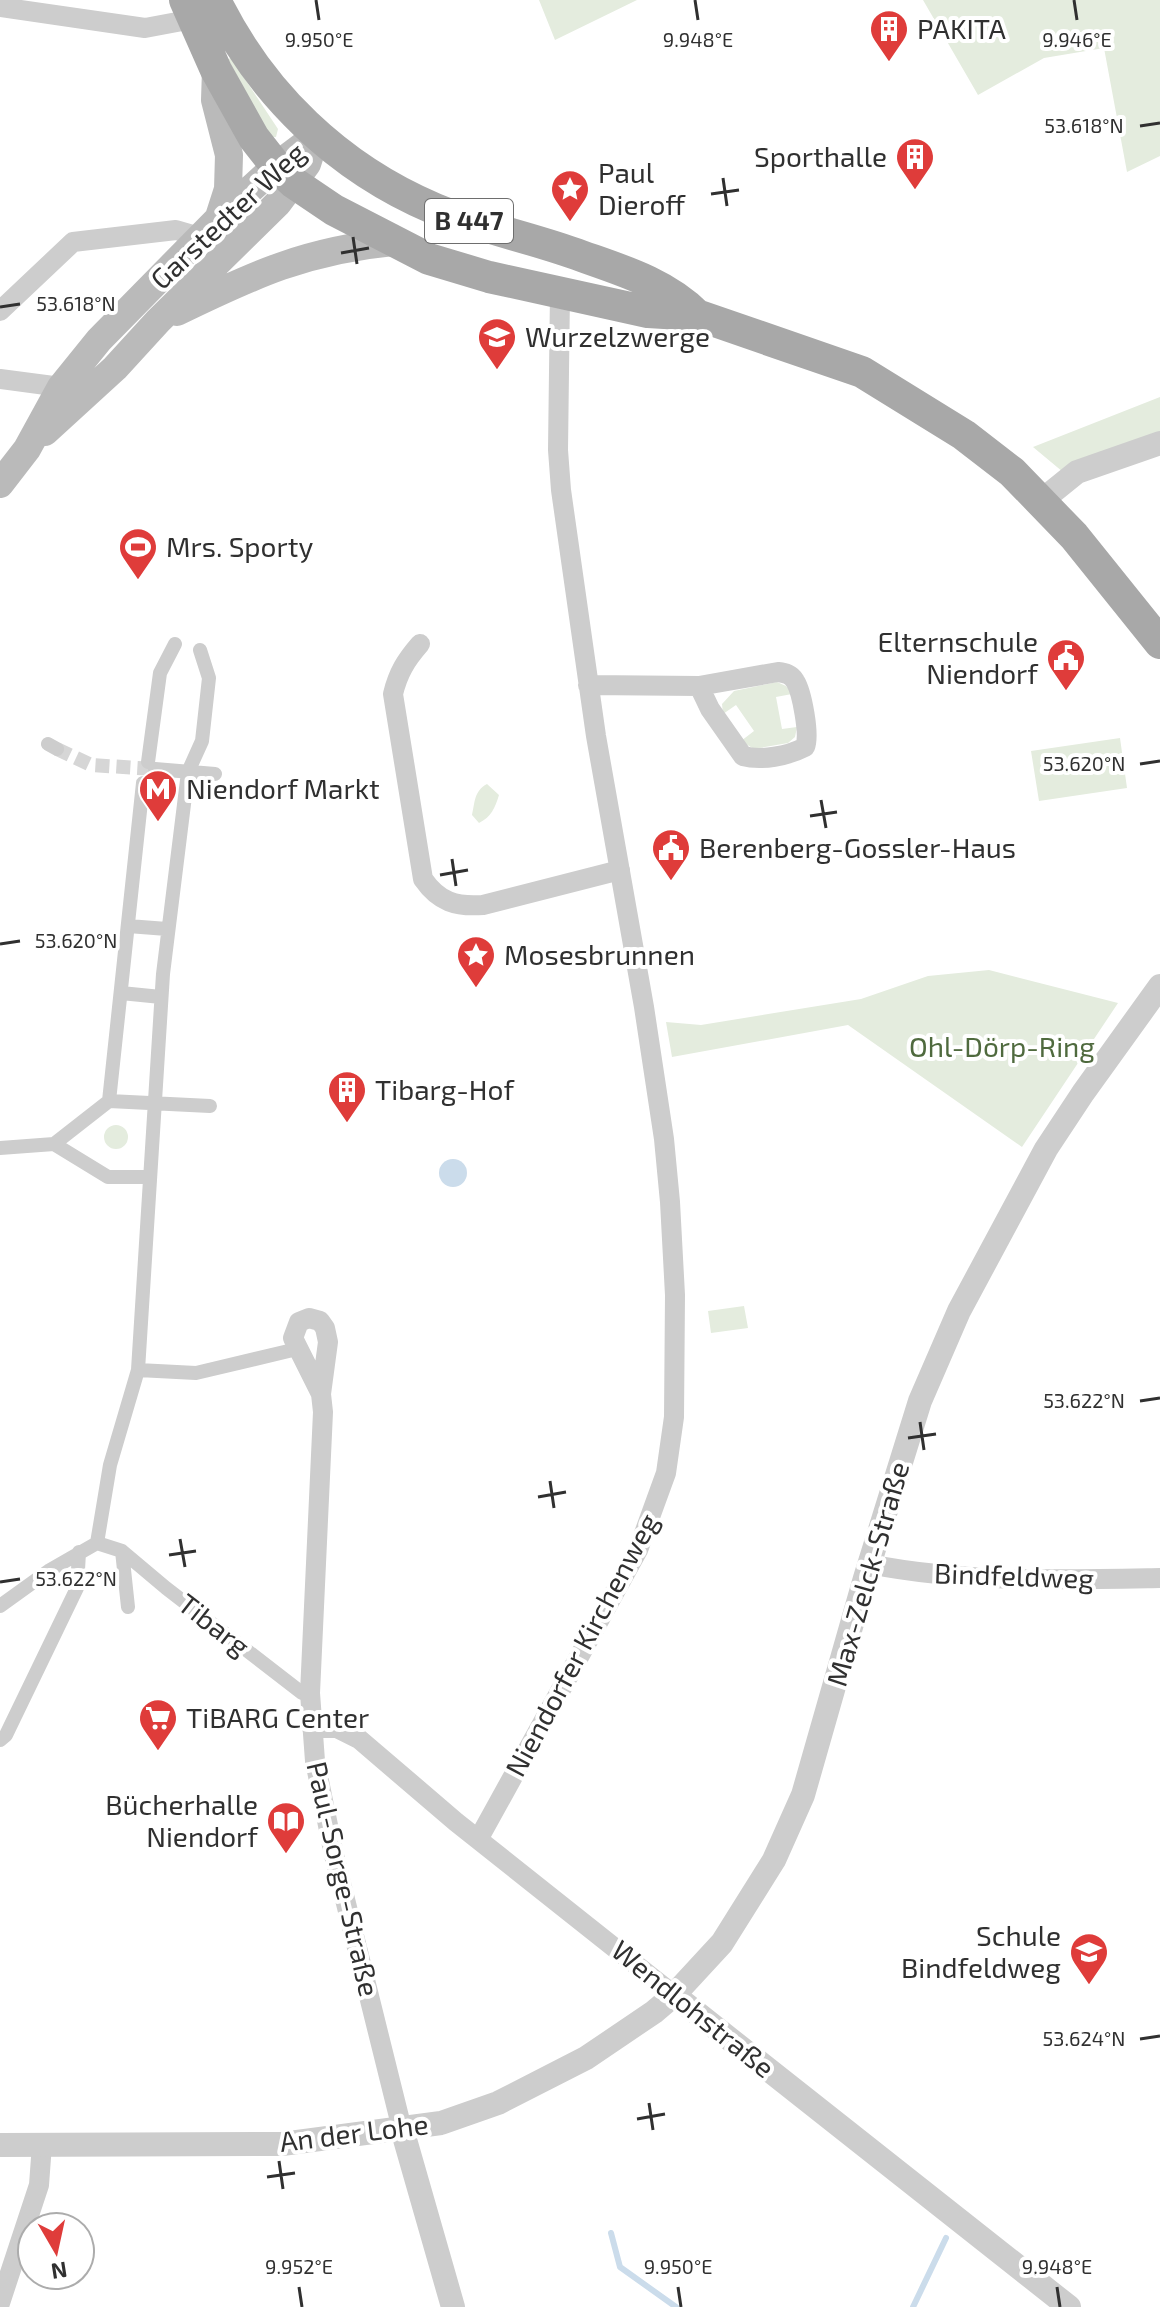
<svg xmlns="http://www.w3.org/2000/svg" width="1160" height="2307" font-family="'Exo 2',sans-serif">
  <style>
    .green { fill: #e4ecde }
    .water { fill: #cbdceb }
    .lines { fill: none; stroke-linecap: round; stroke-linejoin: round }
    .stream { stroke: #cbdceb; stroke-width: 6 }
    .pedestrian-tunnel { stroke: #d6d6d6; stroke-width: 14; stroke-dasharray: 14 7; stroke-linecap: butt }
    .pedestrian { stroke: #cdcdcd; stroke-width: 14 }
    .minor { stroke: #cdcdcd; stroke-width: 20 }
    .tertiary { stroke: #cdcdcd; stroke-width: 24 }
    .secondary { stroke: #bababa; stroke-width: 28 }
    .primary { stroke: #a8a8a8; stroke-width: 32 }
    .ticks { fill: none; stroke: #303030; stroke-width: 3 }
    .labels { text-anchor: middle; stroke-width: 8; stroke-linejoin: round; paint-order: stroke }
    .shield { fill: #fff; stroke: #6e6e6e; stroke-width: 2 }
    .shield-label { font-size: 26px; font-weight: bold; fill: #303030 }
    .poi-label { font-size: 28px; fill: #303030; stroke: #fff; text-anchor: start }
    .street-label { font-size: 28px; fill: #303030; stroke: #fff }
    .park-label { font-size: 28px; fill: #4f6a3e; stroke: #fff }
    .ticks-label { font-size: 20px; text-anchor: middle; fill: #303030; stroke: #fff; stroke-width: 8; stroke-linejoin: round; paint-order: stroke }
  </style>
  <rect width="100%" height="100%" fill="#fff"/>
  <path class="green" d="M539 0H637L555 40Z
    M923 0H1160V156L1127 172 1104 48 1044 58 978 95Z
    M231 58 278 129 276 137H270L228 59Z
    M1160 397V437L1063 472 1033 447Z
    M777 682 786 686 792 694 776 697 782 729 797 727 795 737 788 743 754 749 741 741 754 731 736 705 723 714 722 704 734 691Z
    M1120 738 1127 788 1039 801 1031 751Z
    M487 784 499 795C495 808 491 817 479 823L472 815C475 802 474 791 487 784Z
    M989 970 1118 1003 1022 1147 848 1025 672 1057 666 1022 701 1025 861 999 928 976Z
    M104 1137a12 12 0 1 1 24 0a12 12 0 1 1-24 0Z
    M744 1306 748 1328 711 1333 708 1311Z"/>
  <path class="water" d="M439 1173a14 14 0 1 1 28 0a14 14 0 1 1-28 0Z"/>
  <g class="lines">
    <path class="stream" d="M611 2233 620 2267 676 2307
      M913 2307 946 2238"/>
    <path class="pedestrian-tunnel" d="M57 749 91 765 155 769
      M161 785 164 779"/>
    <path class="pedestrian" d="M48 744 57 749
      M148 762 160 673 175 644
      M155 769 215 774
      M128 926 167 929
      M121 993 161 997
      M109 1101 143 783
      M54 1144 108 1177H150
      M0 1148 54 1144 109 1101 210 1106
      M138 1370 196 1373 297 1349
      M97 1543 110 1465 138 1370 163 974 188 772 202 741 209 678 200 650
      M122 1551 128 1607
      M0 1606 50 1570 97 1543 122 1551 166 1588 302 1693H310
      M0 1740 6 1735 77 1588 79 1552"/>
    <path class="minor" d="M0 7 145 28 193 19
      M0 311 73 242 176 230 200 237
      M0 379 61 387
      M420 644C406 660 398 673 393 694L423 879C439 902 456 907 483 905L620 870
      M588 685 699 686 778 672C785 673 791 674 795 681 802 692 810 735 805 747 788 756 761 761 743 756L710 709 699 686
      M309 1318 320 1321 325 1328 328 1342 321 1394 293 1338 299 1322Z
      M321 1394 323 1412 310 1693 315 1761 334 1855 402 2129
      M869 1564C965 1583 1063 1580 1160 1578
      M312 1728H337L359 1739 456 1822 674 1995
      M479 1838 638 1550 666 1473 674 1417 675 1295 670 1202 664 1139 644 1007 596 736 561 490 558 450 560 293
      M0 2303 39 2185 42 2144"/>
    <path class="tertiary" d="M1041 501 1077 472 1160 443
      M674 1995 1069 2307
      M402 2129 453 2307
      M0 2145 282 2144 441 2123 498 2103 586 2058 654 2012 674 1995 722 1943 774 1860 803 1795 865 1578 920 1401 959 1311 1046 1149 1083 1093 1160 986"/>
    <path class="secondary" d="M216 70 215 100 229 155 228 189 219 217
      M177 312C253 275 307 250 393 242
      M45 432 115 368 158 321 278 203 307 164 316 136
      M0 484 27 449 61 387 99 340 219 218 276 166 316 136"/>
    <path class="primary" d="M185 0 216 70 254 138 276 166 294 183 334 210 429 259 489 277 648 312 697 315 862 372 964 435 1012 472 1074 536 1160 643
      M215 0C261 94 338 168 435 209 479 227 528 237 573 253 617 269 663 281 697 315"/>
  </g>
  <path class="ticks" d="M316 0 319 20M695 0 698 20M1074 0 1077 20M1140 126 1160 123M723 178 727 206M711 194 739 190M353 237 357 264M341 253 369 248M0 307 20 304M1140 764 1160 761M821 800 826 828M810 816 837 812M452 859 456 886M440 875 468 870M0 944 20 941M1140 1401 1160 1398M920 1422 924 1450M908 1438 936 1434M550 1481 554 1508M538 1497 566 1492M180 1539 185 1567M169 1555 196 1551M0 1582 20 1579M1140 2039 1160 2036M649 2103 653 2130M637 2119 665 2114M279 2161 283 2189M267 2177 295 2173M299 2287 302 2307M678 2287 681 2307M1057 2287 1060 2307"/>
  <defs>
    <symbol id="building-pin" viewBox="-11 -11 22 30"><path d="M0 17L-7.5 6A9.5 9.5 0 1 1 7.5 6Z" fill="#df3c3a" stroke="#fff"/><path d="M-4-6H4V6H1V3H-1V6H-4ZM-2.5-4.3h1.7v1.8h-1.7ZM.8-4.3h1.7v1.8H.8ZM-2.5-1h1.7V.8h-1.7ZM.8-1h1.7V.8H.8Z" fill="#fff"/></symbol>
    <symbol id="sight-pin" viewBox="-11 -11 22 30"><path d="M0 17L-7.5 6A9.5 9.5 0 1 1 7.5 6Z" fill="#df3c3a" stroke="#fff"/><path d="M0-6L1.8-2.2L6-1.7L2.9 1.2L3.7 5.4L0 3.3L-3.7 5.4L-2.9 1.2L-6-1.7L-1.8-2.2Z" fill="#fff"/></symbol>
    <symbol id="school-pin" viewBox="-11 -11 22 30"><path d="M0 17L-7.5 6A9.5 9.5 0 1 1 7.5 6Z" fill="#df3c3a" stroke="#fff"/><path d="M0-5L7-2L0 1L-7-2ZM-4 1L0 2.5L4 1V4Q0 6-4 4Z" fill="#fff"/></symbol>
    <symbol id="stadium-pin" viewBox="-11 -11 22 30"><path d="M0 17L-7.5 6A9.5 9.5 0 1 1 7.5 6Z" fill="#df3c3a" stroke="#fff"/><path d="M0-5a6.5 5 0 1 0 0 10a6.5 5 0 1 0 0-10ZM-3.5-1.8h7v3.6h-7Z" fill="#fff"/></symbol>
    <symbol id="civic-pin" viewBox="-11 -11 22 30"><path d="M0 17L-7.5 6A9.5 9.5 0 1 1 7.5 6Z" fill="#df3c3a" stroke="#fff"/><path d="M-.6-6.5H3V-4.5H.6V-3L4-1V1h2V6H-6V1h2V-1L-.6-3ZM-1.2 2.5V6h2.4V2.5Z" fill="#fff"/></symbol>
    <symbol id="metro-pin" viewBox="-11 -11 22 30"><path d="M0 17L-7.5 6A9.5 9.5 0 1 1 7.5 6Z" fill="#df3c3a" stroke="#fff"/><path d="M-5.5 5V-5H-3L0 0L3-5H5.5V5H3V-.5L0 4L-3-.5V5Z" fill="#fff"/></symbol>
    <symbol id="supermarket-pin" viewBox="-11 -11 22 30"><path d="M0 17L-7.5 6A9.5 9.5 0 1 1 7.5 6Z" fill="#df3c3a" stroke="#fff"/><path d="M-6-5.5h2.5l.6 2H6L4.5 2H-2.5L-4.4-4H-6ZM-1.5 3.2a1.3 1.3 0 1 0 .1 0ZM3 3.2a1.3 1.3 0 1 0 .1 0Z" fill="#fff"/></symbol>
    <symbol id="library-pin" viewBox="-11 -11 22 30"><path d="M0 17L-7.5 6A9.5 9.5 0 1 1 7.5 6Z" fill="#df3c3a" stroke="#fff"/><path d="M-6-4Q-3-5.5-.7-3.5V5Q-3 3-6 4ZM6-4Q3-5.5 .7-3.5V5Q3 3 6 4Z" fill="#fff"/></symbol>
  </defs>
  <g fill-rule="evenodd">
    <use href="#building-pin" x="867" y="7" width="44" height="60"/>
    <use href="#building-pin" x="893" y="135" width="44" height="60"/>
    <use href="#sight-pin" x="548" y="167" width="44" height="60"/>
    <use href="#school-pin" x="475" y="315" width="44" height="60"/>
    <use href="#stadium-pin" x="116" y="525" width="44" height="60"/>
    <use href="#civic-pin" x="1044" y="636" width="44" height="60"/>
    <use href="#metro-pin" x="136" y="767" width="44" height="60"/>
    <use href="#civic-pin" x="649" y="826" width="44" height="60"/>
    <use href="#sight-pin" x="454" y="933" width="44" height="60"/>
    <use href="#building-pin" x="325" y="1068" width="44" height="60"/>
    <use href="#supermarket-pin" x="136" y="1696" width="44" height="60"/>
    <use href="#library-pin" x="264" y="1799" width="44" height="60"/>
    <use href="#school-pin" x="1067" y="1930" width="44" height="60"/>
  </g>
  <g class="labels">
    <rect class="shield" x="425" y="199" width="88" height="44" rx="6"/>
    <g class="shield-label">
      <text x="469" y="230">B 447</text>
    </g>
    <g class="poi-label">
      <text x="917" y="39">PAKITA</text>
      <text x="887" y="167" text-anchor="end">Sporthalle</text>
      <text x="598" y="183">Paul<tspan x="598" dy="32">Dieroff</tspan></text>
      <text x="525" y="347">Wurzelzwerge</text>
      <text x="166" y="557">Mrs. Sporty</text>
      <text x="1038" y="652" text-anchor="end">Elternschule<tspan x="1038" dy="32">Niendorf</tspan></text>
      <text x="186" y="799">Niendorf Markt</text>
      <text x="699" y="858">Berenberg-Gossler-Haus</text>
      <text x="504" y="965">Mosesbrunnen</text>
      <text x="375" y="1100">Tibarg-Hof</text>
      <text x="186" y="1728">TiBARG Center</text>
      <text x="258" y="1815" text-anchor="end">Bücherhalle<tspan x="258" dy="32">Niendorf</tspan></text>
      <text x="1061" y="1946" text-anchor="end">Schule<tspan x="1061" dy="32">Bindfeldweg</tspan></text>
    </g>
    <g class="street-label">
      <text transform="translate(228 216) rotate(-43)" y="10">Garstedter Weg</text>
      <text transform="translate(868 1574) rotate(-74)" y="10">Max-Zelck-Straße</text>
      <text transform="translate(1014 1576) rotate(2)" y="10">Bindfeldweg</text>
      <text transform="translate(214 1625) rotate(38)" y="10">Tibarg</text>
      <text transform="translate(582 1645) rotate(-62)" y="10">Niendorfer Kirchenweg</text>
      <text transform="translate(343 1879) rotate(77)" y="10">Paul-Sorge-Straße</text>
      <text transform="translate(693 2009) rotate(39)" y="10">Wendlohstraße</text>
      <text transform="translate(354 2133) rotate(-7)" y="10">An der Lohe</text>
    </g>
    <g class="park-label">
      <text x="1002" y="1057">Ohl-Dörp-Ring</text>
    </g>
  </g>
  <g class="ticks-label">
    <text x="319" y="47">9.950°E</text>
    <text x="698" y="47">9.948°E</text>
    <text x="1077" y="47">9.946°E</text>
    <text x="1084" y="133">53.618°N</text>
    <text x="76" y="311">53.618°N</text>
    <text x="1084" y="771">53.620°N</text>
    <text x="76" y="948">53.620°N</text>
    <text x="1084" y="1408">53.622°N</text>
    <text x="76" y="1586">53.622°N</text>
    <text x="1084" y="2046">53.624°N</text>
    <text x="299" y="2274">9.952°E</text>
    <text x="678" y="2274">9.950°E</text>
    <text x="1057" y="2274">9.948°E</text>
  </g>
  <g transform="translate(56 2251) rotate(171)"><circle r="38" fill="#ffffff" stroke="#acacac" stroke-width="2"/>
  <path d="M0-6L14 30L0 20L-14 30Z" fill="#df3c3a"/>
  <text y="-12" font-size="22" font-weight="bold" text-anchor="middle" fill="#303030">N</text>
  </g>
</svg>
